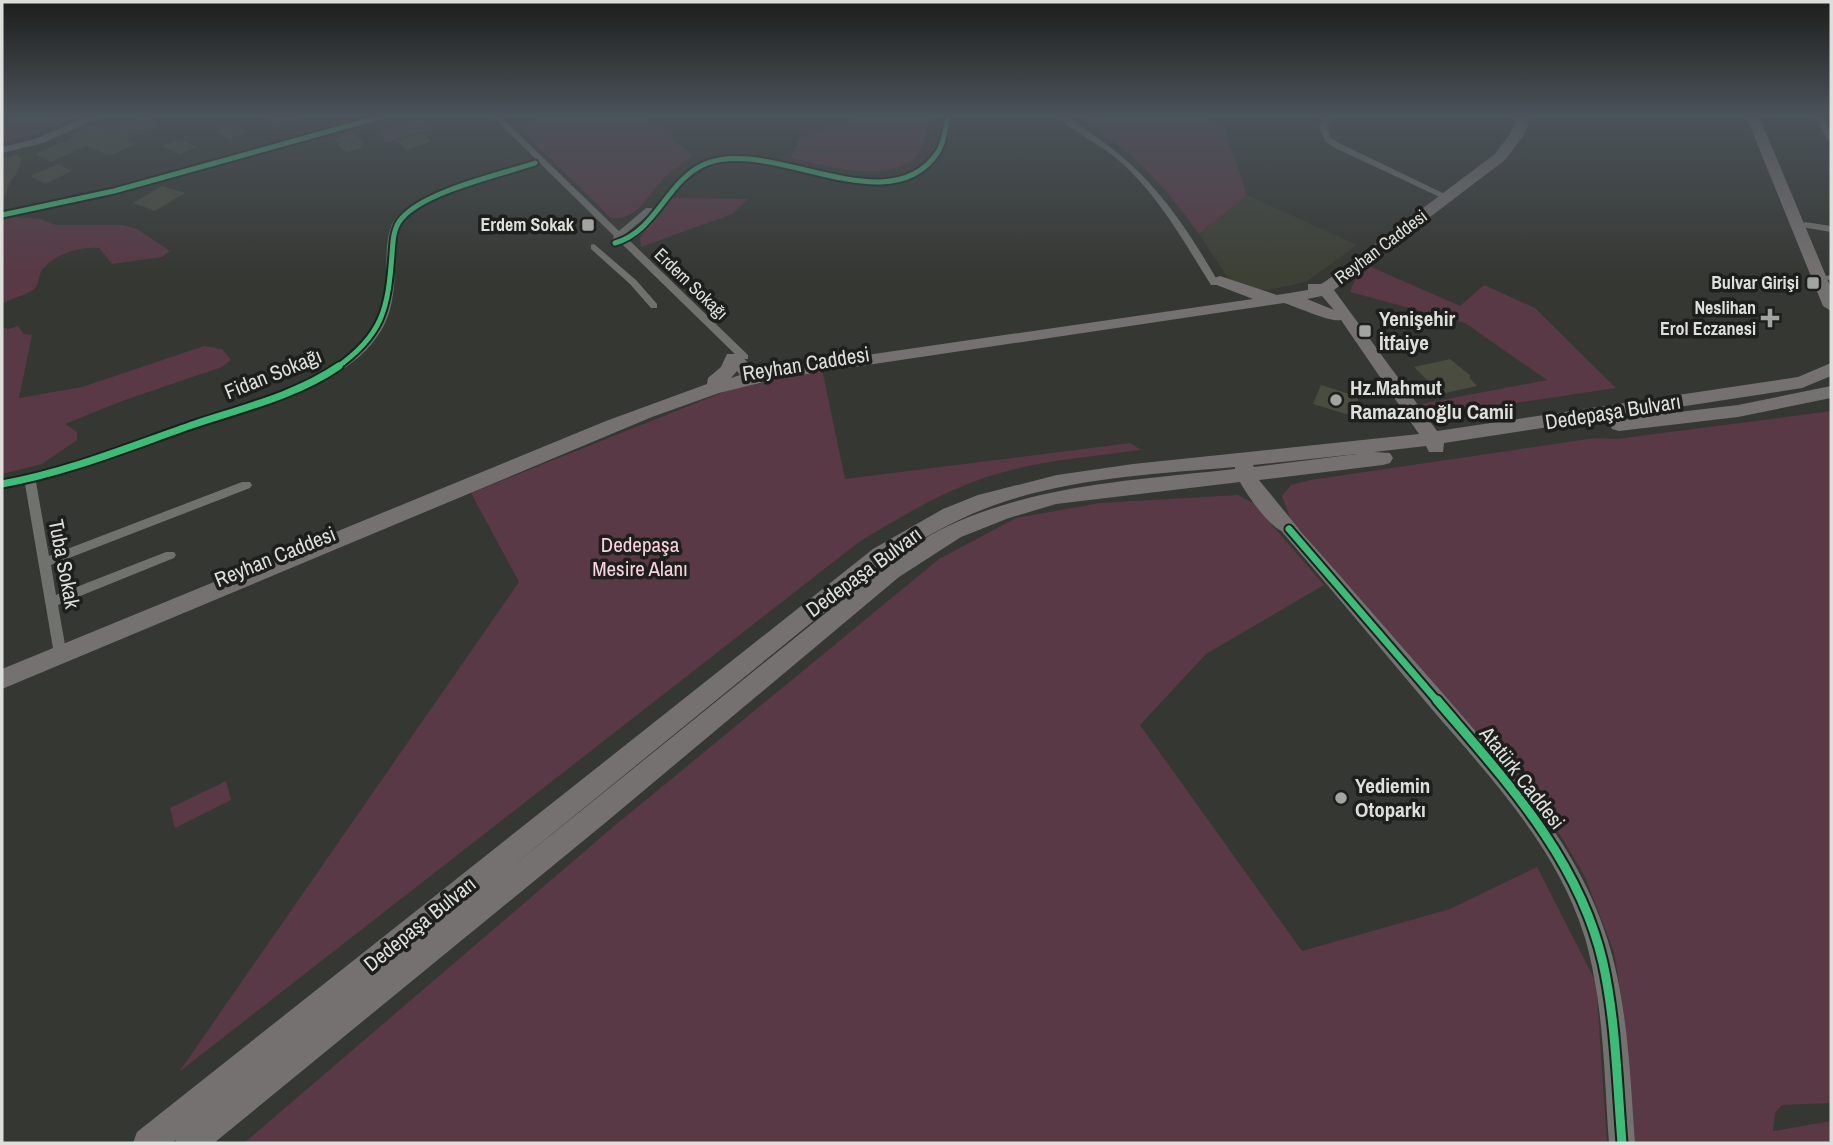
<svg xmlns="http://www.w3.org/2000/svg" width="1833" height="1145" font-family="'Archivo Narrow',sans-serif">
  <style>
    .built { fill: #3c4035 }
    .green { fill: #583945 }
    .building { fill: #494c3f }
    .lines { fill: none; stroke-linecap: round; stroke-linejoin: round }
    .street { fill: #70726e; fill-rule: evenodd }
    .secondary { fill: #747270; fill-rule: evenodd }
    .primary { fill: #767171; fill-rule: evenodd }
    .cycleway-far2-casing { stroke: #1e1f1c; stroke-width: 9 }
    .cycleway-far1-casing { stroke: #1e1f1c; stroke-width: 11 }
    .cycleway-casing { stroke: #1e1f1c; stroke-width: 13 }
    .cycleway-far2 { stroke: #3abd76; stroke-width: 5 }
    .cycleway-far1 { stroke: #3abd76; stroke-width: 7 }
    .cycleway { stroke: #3abd76; stroke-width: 9 }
    .poi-dot { fill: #a2a49f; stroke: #1e1f1c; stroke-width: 2.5 }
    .labels { text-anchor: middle; stroke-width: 7; stroke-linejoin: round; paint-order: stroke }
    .far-poi-label { font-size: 18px; font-weight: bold; fill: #dddfda; stroke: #1e1f1c; text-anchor: end }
    .far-street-label { font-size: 18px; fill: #dddfda; stroke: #1e1f1c }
    .poi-label { font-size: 21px; font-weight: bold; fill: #dddfda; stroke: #1e1f1c; text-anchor: start }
    .street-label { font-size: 21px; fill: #dddfda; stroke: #1e1f1c }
    .park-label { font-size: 21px; fill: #f8d2e0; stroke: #1e1f1c }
  </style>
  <rect width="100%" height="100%" fill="#353732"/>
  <path class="built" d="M1247 195 1357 245 1306 282 1268 290 1248 288 1228 278 1199 234Z"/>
  <path class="green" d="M2 116H80L33 135 2 143Z
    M550 116H643L693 156C681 163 672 170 662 180 647 196 637 221 611 218L518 127Z
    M849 116H930C927 126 925 138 921 148 902 189 822 165 791 158L800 139 853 120Z
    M1077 116H1203L1225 130 1247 195 1199 234C1163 182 1130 150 1077 116Z
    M418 120H423L431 129 387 142 379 133Z
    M672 198 748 199 732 214 641 247 640 238Z
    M2 216 40 219 56 225H123L137 229 170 251 162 257 112 264 99 248C81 246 54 254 42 270 38 276 40 285 33 290 24 296 11 298 2 304Z
    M1369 266 1460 306 1484 285 1535 308 1616 388 1489 407 1427 411 1421 404 1547 380 1465 323 1350 292 1356 277Z
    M18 326 24 334 32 335 19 398 82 387 204 346 222 349 231 360 222 367 122 401 65 424 77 432V440L42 464 2 474V327L8 329Z
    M822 369 845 479 1130 443 1141 450C1092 457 1041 460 993 475 945 490 902 516 859 542L179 1072 519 582 471 493 726 391Z
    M1831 411V1103L1782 1105 1775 1113 1773 1131 1831 1121V1143H1633L1624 1013 1614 952 1585 877 1564 841 1533 797 1319 553 1290 518 1282 496 1291 485 1310 480 1595 438 1616 439Z
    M1238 495 1253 503 1324 585 1206 654 1140 725 1302 951 1450 909 1537 867 1596 982 1607 1143H244L613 827 939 559 1016 518 1100 503Z
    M226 781 231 800 175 828 170 808Z"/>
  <path class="building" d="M267 116H304V118L274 127Z
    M142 117 159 125 126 139 136 144 113 154 108 155 86 146 51 162 35 154 74 137 70 135 91 125 97 124 112 130Z
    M229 124 247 132 230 139 214 132Z
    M350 132 355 133 364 144 362 145 363 147 348 152 343 150 334 140Z
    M424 133 431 142 406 150 397 141Z
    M179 139 197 147 179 154 162 146Z
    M19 155V158L22 157 18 172 11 180 2 203V158Z
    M59 164 72 171 45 184 30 176Z
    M162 186 185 193 155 211 133 203Z
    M1450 359 1471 376 1469 377 1477 386 1441 394 1414 367Z
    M1321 385 1359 397 1352 416 1313 404Z"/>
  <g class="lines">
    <path class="street" d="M492 116H500L619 231 646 208H652V212L624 235 626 237C656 217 670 172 706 161 771 141 888 217 934 152 941 142 941 127 944 116H952C949 128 948 142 942 152 895 228 773 142 710 165 673 178 664 225 630 241L748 355V359H740L622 244 612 245 611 243 614 236Z
      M1056 116C1069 115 1079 125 1089 132 1151 173 1182 220 1219 283L1217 285H1211C1184 242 1160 198 1122 163 1102 145 1076 134 1056 116Z
      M1324 116H1332L1327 128 1331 138 1339 143 1451 197 1444 199 1333 147 1325 141 1319 128Z
      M1814 116H1822L1831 132V140H1828Z
      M532 161 539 163C531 168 519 171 510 174 478 185 431 194 407 217 392 232 397 273 393 294 391 310 386 325 376 338 342 388 247 409 192 429 141 448 90 469 36 482L49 556 242 482H250L252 485 250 488 51 565 56 595 166 552H174L176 555 174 558 58 605 67 656 65 660 60 661 55 660 25 484 2 488V480C65 469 124 446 184 424 245 402 318 388 365 339 379 324 383 300 386 280 387 264 385 243 391 227 403 194 500 172 532 161Z
      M1805 222 1831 226V232L1802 227 1801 225Z
      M594 244 636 280 657 304V308H651L630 284 591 249V245Z
      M1831 275V281L1824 278 1826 276Z"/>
    <path class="secondary" d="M89 116H102L43 143 2 153V147L35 139Z
      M373 116H389L118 194 2 219V211L112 188Z
      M1289 523 1295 525C1346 582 1395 639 1446 697 1510 771 1577 843 1607 938 1628 1003 1630 1075 1635 1143H1609C1604 1075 1604 1004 1585 938 1558 848 1490 777 1430 707 1381 649 1333 591 1283 533L1281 529Z"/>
    <path class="primary" d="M1518 116H1531L1524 135 1505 160 1334 290 1437 431 1798 377 1831 363V376L1802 388 1444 443 1443 452H1429L1426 446 1374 452 1390 453 1393 458 1390 463 1383 465 1259 480 1299 529 1296 534C1277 540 1249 498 1240 482L1056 504 1009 518 961 537 899 577 605 823 214 1143H175L176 1140 172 1143H133L137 1132 873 549 943 509 978 495 1057 475 1133 464 1419 434 1341 320C1331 323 1297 307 1284 303L780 378 719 393 652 417 2 689V669L606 421 707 384 708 378 721 367 727 354H739L757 371 1253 299 1214 284 1212 281 1214 278 1220 276 1277 295 1308 290V284H1321L1326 281 1495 154 1510 134ZM1322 296 1334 310 1307 299ZM737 371 740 375 731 378ZM1357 454 1254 467 1253 465ZM1235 467V469C1138 480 1038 484 948 526 926 536 905 552 885 565L493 882 887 561C921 539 954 520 992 506 1068 478 1154 474 1235 467Z
      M1746 116H1759L1831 288V311L1823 306Z
      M1831 386V398L1738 417 1619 431 1612 429 1610 425 1612 421 1619 419 1738 405Z"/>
    <defs>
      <path id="cycleway-far2" d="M2 215 114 191 384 116
        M615 243C657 231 666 181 705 164 770 136 889 226 938 152 945 142 945 127 948 116
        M336 368C383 335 388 309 392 254 393 241 393 228 402 218 426 191 499 175 535 163"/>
      <path id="cycleway-far1" d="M2 484C69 472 131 446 195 424 243 408 297 395 339 366
        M1289 529 1438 702"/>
      <path id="cycleway" d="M1437 700C1505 780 1579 858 1603 963 1616 1022 1617 1083 1622 1143"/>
    </defs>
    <use href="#cycleway-far2" class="cycleway-far2-casing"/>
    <use href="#cycleway-far1" class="cycleway-far1-casing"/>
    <use href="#cycleway" class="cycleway-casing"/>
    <use href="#cycleway-far2" class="cycleway-far2"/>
    <use href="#cycleway-far1" class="cycleway-far1"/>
    <use href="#cycleway" class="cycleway"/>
  </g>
  <linearGradient id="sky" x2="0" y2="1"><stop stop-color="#1d1e1c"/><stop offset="0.42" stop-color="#4b535a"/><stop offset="1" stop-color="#4b535a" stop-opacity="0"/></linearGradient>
  <rect width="1833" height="276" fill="url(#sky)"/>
  <g class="poi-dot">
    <rect x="581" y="218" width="14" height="14" rx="3.5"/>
    <rect x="1806" y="276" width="14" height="14" rx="3.5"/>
    <path d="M1766.5 307.5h7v7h7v7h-7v7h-7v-7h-7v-7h7z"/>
    <rect x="1358" y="324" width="14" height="14" rx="3.5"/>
    <circle cx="1336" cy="400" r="7"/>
    <circle cx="1341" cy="798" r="7"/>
  </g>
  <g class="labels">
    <g class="far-poi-label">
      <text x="574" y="231">Erdem Sokak</text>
      <text x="1799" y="289">Bulvar Girişi</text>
      <text x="1756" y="314">Neslihan<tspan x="1756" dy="21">Erol Eczanesi</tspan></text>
    </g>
    <g class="far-street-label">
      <text transform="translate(1381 247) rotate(-37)" y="6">Reyhan Caddesi</text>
      <text transform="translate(691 284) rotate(44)" y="6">Erdem Sokağı</text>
    </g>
    <g class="poi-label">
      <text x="1379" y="326">Yenişehir<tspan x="1379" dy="24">İtfaiye</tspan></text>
      <text x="1350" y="395">Hz.Mahmut<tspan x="1350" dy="24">Ramazanoğlu Camii</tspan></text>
      <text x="1355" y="793">Yediemin<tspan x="1355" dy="24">Otoparkı</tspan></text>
    </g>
    <g class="street-label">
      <text transform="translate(806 364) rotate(-9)" y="7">Reyhan Caddesi</text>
      <text transform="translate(273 374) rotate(-22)" y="7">Fidan Sokağı</text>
      <text transform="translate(1613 412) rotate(-9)" y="7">Dedepaşa Bulvarı</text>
      <text transform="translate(275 557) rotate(-22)" y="7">Reyhan Caddesi</text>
      <text transform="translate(64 564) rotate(79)" y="7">Tuba Sokak</text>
      <text transform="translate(864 572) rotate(-36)" y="7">Dedepaşa Bulvarı</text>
      <text transform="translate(1522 778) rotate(52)" y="7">Atatürk Caddesi</text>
      <text transform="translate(420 924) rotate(-39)" y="7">Dedepaşa Bulvarı</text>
    </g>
    <g class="park-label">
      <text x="640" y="552">Dedepaşa<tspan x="640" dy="24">Mesire Alanı</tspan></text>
    </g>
  </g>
  <rect width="1833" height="1145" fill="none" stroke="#dddfda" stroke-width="7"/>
</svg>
